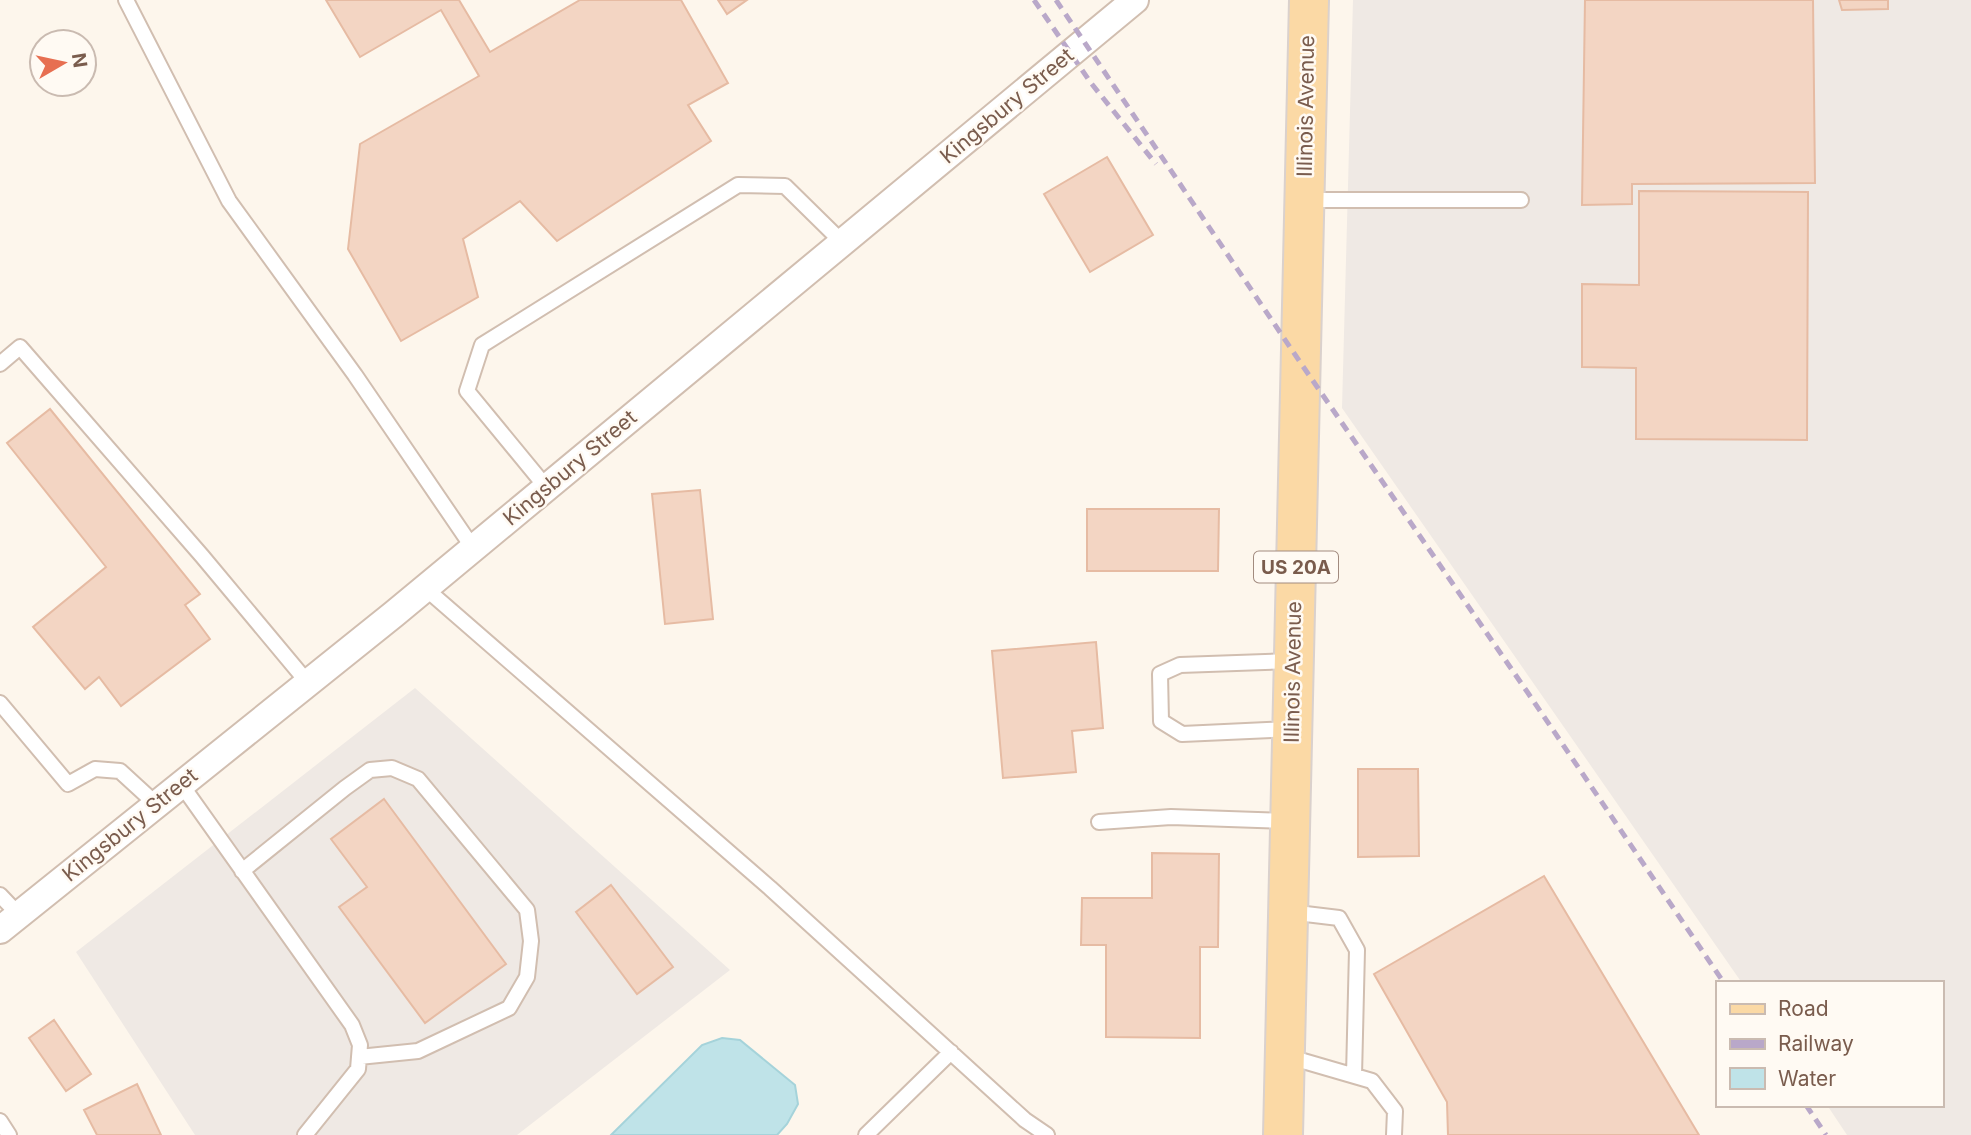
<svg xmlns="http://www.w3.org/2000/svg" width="1971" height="1135" font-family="Inter,sans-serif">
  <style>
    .industrial { fill: #efe9e4 }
    .water { fill: #bfe3e8; stroke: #a5d3da; stroke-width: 2 }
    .building { fill: #f3d5c3; stroke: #e6bba3; stroke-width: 2 }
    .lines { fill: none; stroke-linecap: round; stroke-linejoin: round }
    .lane-casing { stroke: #d1beb0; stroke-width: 18 }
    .street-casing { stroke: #d1beb0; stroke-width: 30 }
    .primary-casing { stroke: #dad1cd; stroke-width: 42 }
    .lane { stroke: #fff; stroke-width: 14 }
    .street { stroke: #fff; stroke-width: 26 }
    .primary { stroke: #fbd9a5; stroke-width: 38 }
    .rail { stroke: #b9a8c9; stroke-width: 5; stroke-dasharray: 10 7; stroke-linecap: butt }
    .labels { text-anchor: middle; stroke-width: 5; stroke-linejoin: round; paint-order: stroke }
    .shield { fill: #fffaf3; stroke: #a28b7f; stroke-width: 2 }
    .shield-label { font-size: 19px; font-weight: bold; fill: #7a5c4d }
    .street-label { font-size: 21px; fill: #7a5c4d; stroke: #fffaf3 }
  </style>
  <rect width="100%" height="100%" fill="#fdf6ec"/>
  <path class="industrial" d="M1353 0H1971V1135H1847L1827 1105H1941V983H1742L1342 408Z
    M415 688 730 970 517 1135H195L76 952Z"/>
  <path class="water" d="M722 1038 740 1040 795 1085 798 1104 787 1124 777 1135H611L702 1045Z"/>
  <path class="building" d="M326 0H459L490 52 580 0H681L728 83 688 105 711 141 557 241 520 201 463 239 478 297 401 341 348 249 360 144 479 76 441 10 360 57Z
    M718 0H747L727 14Z
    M1585 0H1813L1815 183 1632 184V204L1582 205Z
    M1839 0H1888V9L1842 10Z
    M1107 157 1153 235 1090 272 1044 194Z
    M1639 191 1808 192 1807 440 1636 439V368L1582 367V284L1639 285Z
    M50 409 200 594 185 605 210 639 121 706 99 677 85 689 33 627 106 567 7 443Z
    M700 490 713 619 665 624 652 494Z
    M1087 509H1219L1218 571H1087Z
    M1096 642 1103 728 1072 731 1076 772 1003 778 992 651Z
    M1358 769H1418L1419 856 1358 857Z
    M384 799 506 964 425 1023 339 907 367 887 331 839Z
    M1152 853 1219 854 1218 947H1200V1038L1106 1037V945H1081L1082 898H1152Z
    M1544 876 1699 1135H1448L1447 1102 1374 974Z
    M611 885 673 967 637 994 576 912Z
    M54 1020 91 1074 66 1091 29 1038Z
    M137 1084 161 1135H97L84 1110Z"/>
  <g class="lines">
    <defs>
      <path id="lane" d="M126 0 229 201 355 375 473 548
        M1306 200H1521
        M0 364 20 347 202 556 308 683
        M546 487 467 391 482 345 738 185 785 186 842 242
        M425 588 770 888 1025 1120 1047 1135
        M0 703 68 784 95 769 120 771 156 804
        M1291 729 1182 734 1161 721 1160 674 1180 665 1293 661
        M181 784 352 1025 360 1045 358 1069 305 1135
        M1099 822 1171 817 1288 821
        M242 871 345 788 370 770 392 768 418 779 527 910 531 941 527 977 509 1008 418 1051 359 1057
        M0 895 19 915
        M1289 912 1339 918 1357 950 1354 1076
        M1286 1056 1372 1081 1395 1111 1394 1135
        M0 1121 9 1135
        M866 1135 951 1052"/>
      <path id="street" d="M0 930 394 614 1135 0"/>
      <path id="primary" d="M1283 1135 1309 0"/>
    </defs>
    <use href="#lane" class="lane-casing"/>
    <use href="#street" class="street-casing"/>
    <use href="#primary" class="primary-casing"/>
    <use href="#lane" class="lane"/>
    <use href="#street" class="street"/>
    <use href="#primary" class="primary"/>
    <path class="rail" d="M1034 0 1091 83 1156 164
      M1056 0 1300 362 1528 693 1724 983
      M1806 1105 1826 1135"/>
  </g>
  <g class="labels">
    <rect class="shield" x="1254" y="551.5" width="84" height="31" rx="5"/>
    <g class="shield-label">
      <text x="1296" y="574">US 20A</text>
    </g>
    <g class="street-label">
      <text transform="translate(1007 106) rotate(-40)" y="7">Kingsbury Street</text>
      <text transform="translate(1306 106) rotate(-89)" y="7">Illinois Avenue</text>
      <text transform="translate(570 468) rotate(-40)" y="7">Kingsbury Street</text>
      <text transform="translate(1293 672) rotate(-89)" y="7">Illinois Avenue</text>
      <text transform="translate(130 825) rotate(-39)" y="7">Kingsbury Street</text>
    </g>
  </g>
  <rect x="1716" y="981" width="228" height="126" fill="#fffaf3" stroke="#cabbb1" stroke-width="2"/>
  <rect x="1730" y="1004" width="35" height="10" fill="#fbd9a5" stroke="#cabbb1" stroke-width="2"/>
  <text x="1778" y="1016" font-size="21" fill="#7a5c4d">Road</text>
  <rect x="1730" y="1039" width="35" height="10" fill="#b9a8c9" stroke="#cabbb1" stroke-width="2"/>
  <text x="1778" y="1051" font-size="21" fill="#7a5c4d">Railway</text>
  <rect x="1730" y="1068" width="35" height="21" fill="#bfe3e8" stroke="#cabbb1" stroke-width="2"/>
  <text x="1778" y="1086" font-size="21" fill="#7a5c4d">Water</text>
  <g transform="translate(63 63) rotate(81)"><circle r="33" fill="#fffaf3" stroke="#cabbb1" stroke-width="2"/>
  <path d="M0-5L12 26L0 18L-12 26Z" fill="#e76f51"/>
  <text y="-10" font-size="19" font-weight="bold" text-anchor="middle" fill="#7a5c4d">N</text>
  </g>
</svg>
